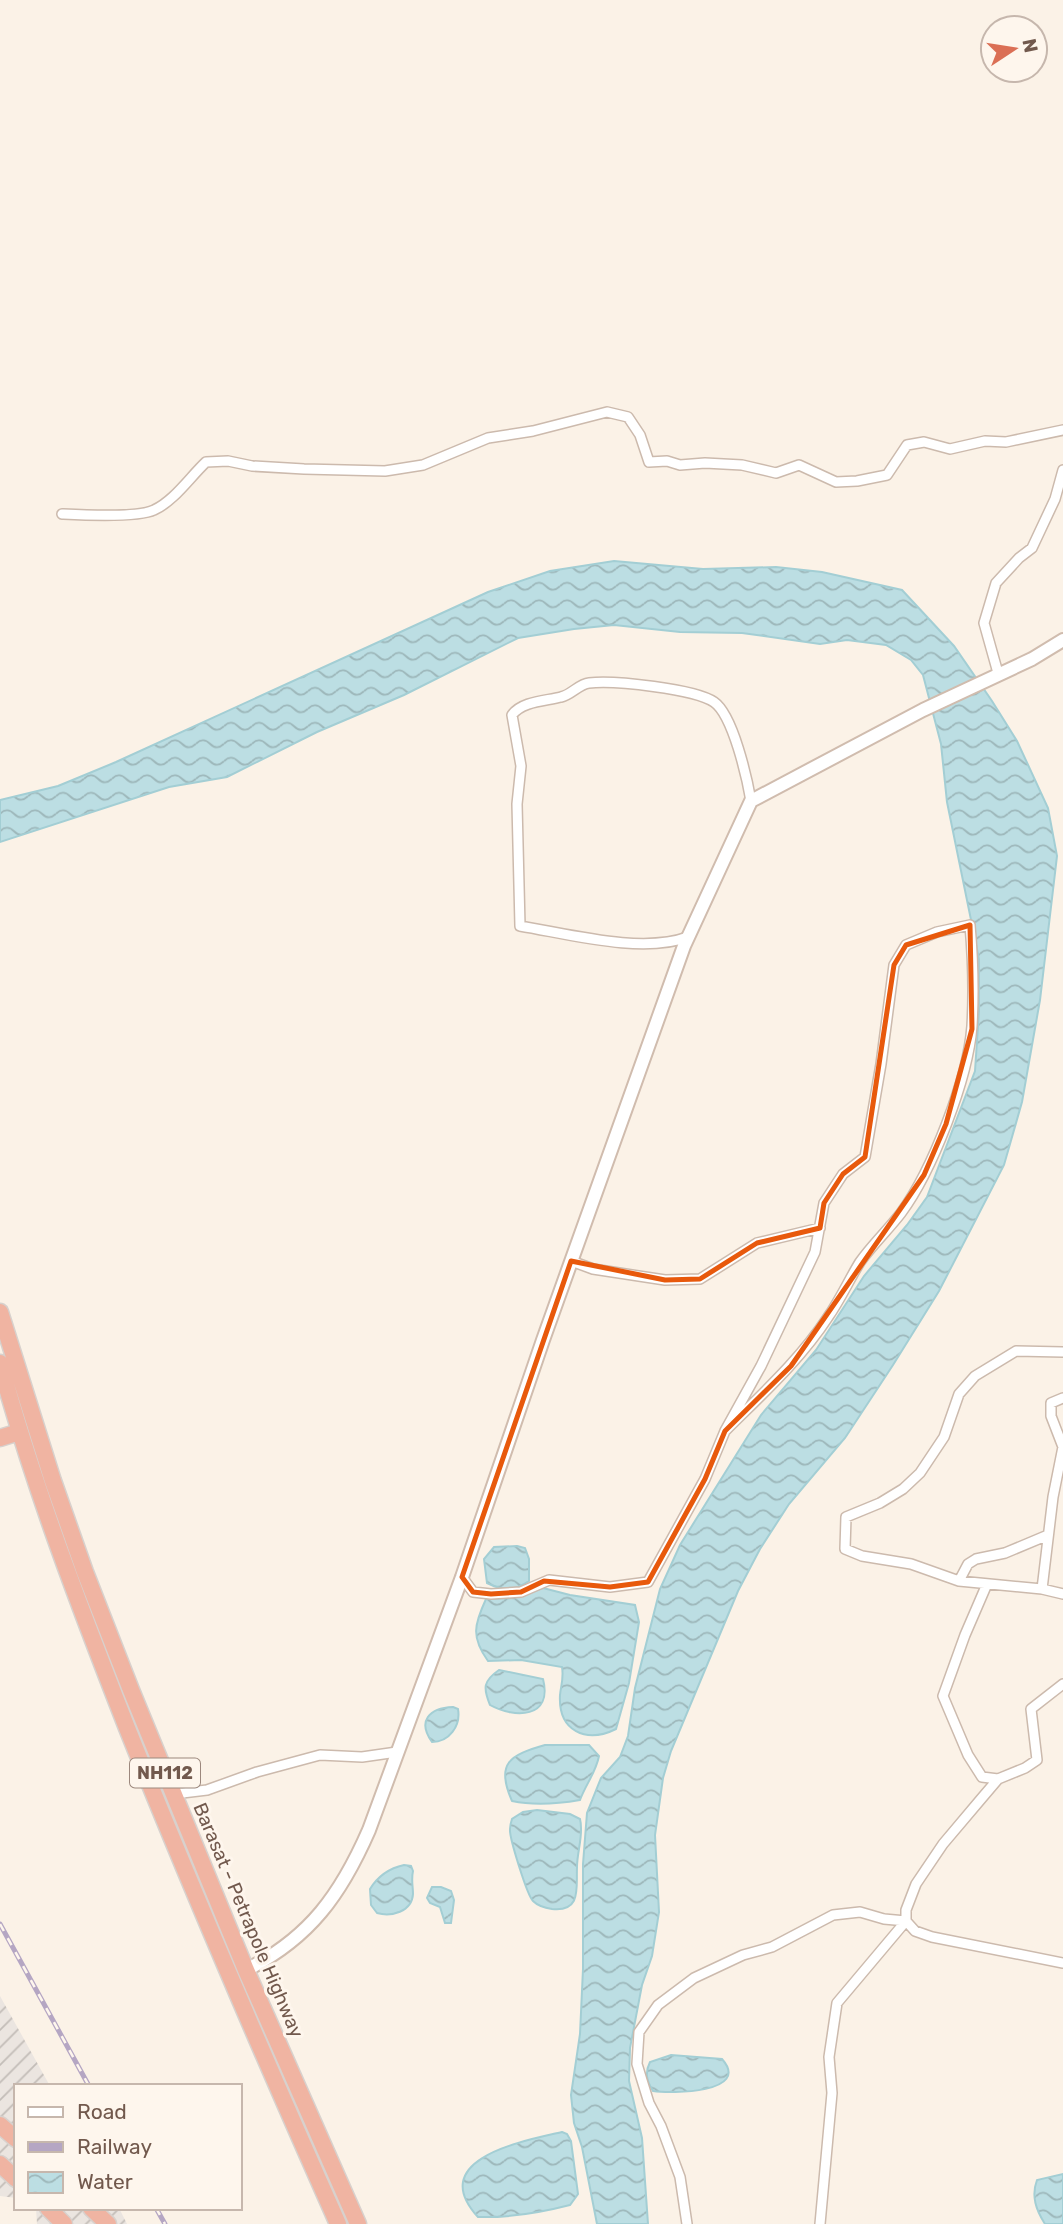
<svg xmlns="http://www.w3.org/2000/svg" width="1063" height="2224" font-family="Rubik,sans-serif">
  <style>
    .industrial { fill: url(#industrial-furrows) }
    .water { fill: url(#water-waves); stroke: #a3ced4; stroke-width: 2 }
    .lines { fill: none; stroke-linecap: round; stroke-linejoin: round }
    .street-casing { stroke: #ccbaad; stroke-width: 12 }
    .secondary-casing { stroke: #d0bcae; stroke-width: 16 }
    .highway-casing { stroke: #d8d1cd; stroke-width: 19 }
    .street { stroke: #fff; stroke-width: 9 }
    .secondary { stroke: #fff; stroke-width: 12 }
    .highway { stroke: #f0b4a2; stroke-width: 16 }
    .rail-casing { stroke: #b5a6c3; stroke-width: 5 }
    .rail { stroke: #fef6ed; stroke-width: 2.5; stroke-dasharray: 8; stroke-linecap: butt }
    .marked { fill: none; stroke: #e8590c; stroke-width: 5; stroke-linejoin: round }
    .labels { text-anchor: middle; stroke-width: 6; stroke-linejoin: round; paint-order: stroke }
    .shield { fill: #fef6ed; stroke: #9c887d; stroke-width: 2 }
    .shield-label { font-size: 18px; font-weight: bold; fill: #72594d }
    .street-label { font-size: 19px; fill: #72594d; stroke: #fef6ed }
  </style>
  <defs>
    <pattern id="industrial-furrows" width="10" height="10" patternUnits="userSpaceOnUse" patternTransform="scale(1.75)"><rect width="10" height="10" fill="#ebe5e0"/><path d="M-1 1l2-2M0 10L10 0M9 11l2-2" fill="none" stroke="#c3bdb8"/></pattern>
    <pattern id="water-waves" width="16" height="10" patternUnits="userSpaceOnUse" patternTransform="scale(1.75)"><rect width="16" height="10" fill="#bcdee3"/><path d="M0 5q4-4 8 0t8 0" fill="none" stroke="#9db7ba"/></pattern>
  </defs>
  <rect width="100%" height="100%" fill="#fbf2e7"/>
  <path class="industrial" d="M0 1996 50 2086H16V2198L0 2196Z
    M36 2208H119L127 2224H37Z"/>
  <path class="water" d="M614 561 703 569 776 567 822 572 902 590 954 646 992 701 1017 741 1048 808 1057 856 1040 1000 1022 1102 1004 1165 939 1291 893 1365 845 1438 789 1504 760 1549 738 1591 671 1751 663 1778 655 1835 659 1912 652 1956 642 1985 630 2048 629 2081 642 2138 648 2224H597L582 2147 574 2123 571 2095 580 2034 583 1969V1864L587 1813 601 1778 620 1757 628 1736 635 1688 660 1589 680 1545 761 1415 816 1350 864 1276 907 1225 927 1197 975 1071 979 1011V959L947 802 941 744 923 675 911 660 886 645 847 640 820 644 742 633 680 632 614 625 574 629 518 638 404 695 317 732 227 777 169 787 0 842V800L58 786 116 762 488 592 550 571Z
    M517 1546 525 1548 529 1559V1581C514 1591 503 1591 487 1583L484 1559 494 1547Z
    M543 1588 570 1595 635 1605 639 1622 629 1683 616 1729C586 1744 558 1731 560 1695 561 1685 564 1678 562 1667L521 1660 488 1661C471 1637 474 1625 486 1599L511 1598Z
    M499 1670 543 1679C553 1718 515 1719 490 1705 483 1688 483 1681 499 1670Z
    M453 1707 458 1709C461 1726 449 1742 432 1742 417 1721 429 1708 453 1707Z
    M545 1745H589L599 1756C596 1772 586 1784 580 1800 557 1804 535 1806 512 1801 495 1763 510 1755 545 1745Z
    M537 1810 570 1814 580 1819C584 1834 577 1851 577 1867 576 1888 582 1912 552 1909 545 1908 538 1906 533 1901 527 1895 509 1837 510 1829 510 1826 511 1822 512 1819L523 1812Z
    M404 1865 411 1866 413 1871C411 1880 413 1886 413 1894 412 1912 391 1917 377 1913L371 1905 370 1889C378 1876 390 1868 404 1865Z
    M432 1887H441L451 1891 454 1900 451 1923H445L440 1907 430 1903 427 1898Z
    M671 2055 722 2059C752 2093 671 2094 653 2091 646 2080 645 2072 650 2062Z
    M562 2132 567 2134 571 2141 578 2194 570 2205C539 2213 510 2218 478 2217 425 2159 523 2141 562 2132Z
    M1063 2174V2224H1045C1036 2210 1031 2196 1037 2180Z"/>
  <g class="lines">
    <defs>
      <path id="street" d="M62 514C82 515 138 518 154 510 174 501 190 477 206 462L228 461 252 466 304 469 385 471 423 465 488 438 533 431 607 412 628 417 640 435 649 462 667 461 680 465 705 463 742 465 776 473 799 465 836 482 857 481 887 475 907 445 924 442 950 449 985 441 1006 442 1063 430
        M998 673 984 623 996 583 1019 558 1032 548 1055 499 1063 470
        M688 937C642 954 569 934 520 926L517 804 521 766 512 715C522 701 546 701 561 697 571 695 579 684 589 683 614 680 695 689 714 702 733 715 747 778 751 801
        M571 1261 593 1269 665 1280 700 1279 757 1243 820 1228
        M1063 1352 1016 1351 975 1376 959 1394 944 1437 920 1473 903 1489 880 1503 846 1517 845 1549 862 1556 911 1564 959 1581 1042 1589 1053 1497 1063 1447 1051 1416V1403L1063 1398
        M462 1577 473 1592 491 1594 521 1592 549 1580 610 1587 648 1582 705 1479 725 1431 761 1366 815 1252 824 1203 843 1174 865 1157 881 1064 894 965 906 945 937 932 970 925C973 959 974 992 972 1026 968 1079 932 1171 901 1213 888 1230 872 1245 860 1262 849 1280 840 1300 828 1317 800 1360 761 1395 725 1431
        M959 1581 968 1564 976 1559 1005 1553 1048 1535
        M987 1584 965 1635 943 1696 968 1755 982 1777 998 1779
        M1042 1589 1063 1594
        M1063 1684 1031 1709 1037 1760 1025 1768 998 1779 981 1799 943 1844 916 1884 906 1910V1921L915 1931 932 1937 1063 1963
        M174 1794 207 1790 257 1772 320 1755 362 1757 397 1752
        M687 2224 680 2177 661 2126 649 2103 637 2064 639 2032 658 2005 694 1978 743 1955 772 1947 833 1915 860 1912 884 1919 906 1921 837 2003 829 2057 832 2093 820 2224"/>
      <path id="secondary" d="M246 1970C310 1938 341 1894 369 1830L462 1577 543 1340 684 946 751 801 923 710 1032 659 1063 640"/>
      <path id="highway" d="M0 1312 53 1481 85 1572 131 1690 246 1970 358 2224
        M0 1363C34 1488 80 1608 127 1728 194 1895 265 2060 338 2224
        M0 1438 19 1432
        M0 2125 16 2139
        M0 2164 16 2179
        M48 2208 64 2224
        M91 2208 108 2224"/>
    </defs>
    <use href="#street" class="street-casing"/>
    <use href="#secondary" class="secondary-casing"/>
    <use href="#highway" class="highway-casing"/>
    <use href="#street" class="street"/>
    <use href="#secondary" class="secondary"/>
    <use href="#highway" class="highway"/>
    <defs>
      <path id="rail" d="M0 1924 89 2086
        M156 2208 165 2224"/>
    </defs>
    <use href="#rail" class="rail-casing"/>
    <use href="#rail" class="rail"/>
  </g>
  <path class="marked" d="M970 925 972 1029 946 1124 924 1175 791 1366 725 1431 705 1479 648 1582 610 1587 544 1581 521 1592 491 1594 473 1592 462 1577 571 1261 665 1280 700 1279 757 1243 820 1228 824 1203 843 1174 865 1157 894 965 906 945Z"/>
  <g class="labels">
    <rect class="shield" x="130" y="1758.5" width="70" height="29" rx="5"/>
    <g class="shield-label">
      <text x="165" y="1779">NH112</text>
    </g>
    <g class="street-label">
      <text transform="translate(249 1920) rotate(67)" y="7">Barasat - Petrapole Highway</text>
    </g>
  </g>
  <rect x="14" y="2084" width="228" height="126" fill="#fef6ed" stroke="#c6b7ad" stroke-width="2"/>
  <rect x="28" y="2107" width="35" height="10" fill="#ffffff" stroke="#c6b7ad" stroke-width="2"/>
  <text x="77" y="2119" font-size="21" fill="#72594d">Road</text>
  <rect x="28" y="2142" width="35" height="10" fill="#b5a6c3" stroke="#c6b7ad" stroke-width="2"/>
  <text x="77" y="2154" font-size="21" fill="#72594d">Railway</text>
  <rect x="28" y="2172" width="35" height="21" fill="url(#water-waves)" stroke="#c6b7ad" stroke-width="2"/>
  <text x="77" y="2189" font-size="21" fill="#72594d">Water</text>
  <g transform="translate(1014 49) rotate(78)"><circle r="33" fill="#fef6ed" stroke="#c6b7ad" stroke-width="2"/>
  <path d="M0-5L12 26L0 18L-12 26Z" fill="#db6f55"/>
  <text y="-10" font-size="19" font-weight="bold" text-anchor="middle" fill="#72594d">N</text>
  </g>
</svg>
